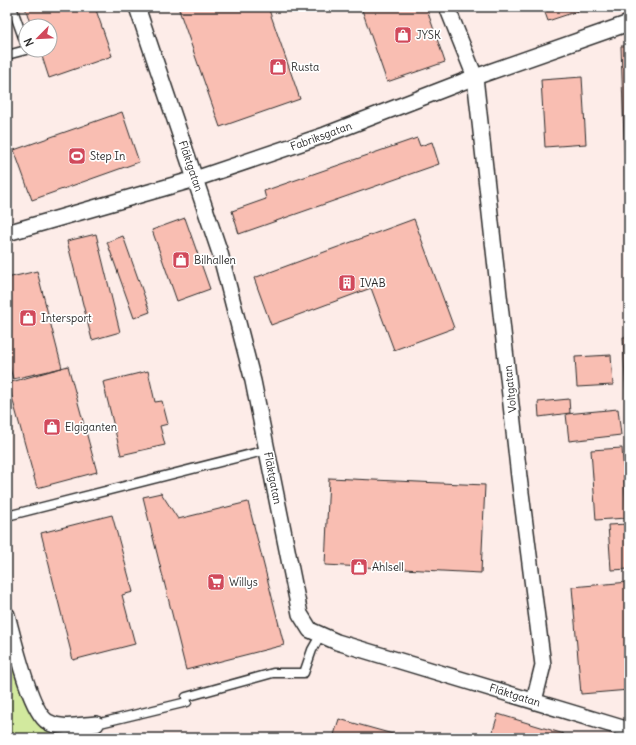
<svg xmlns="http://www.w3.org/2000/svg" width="636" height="745" font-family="Delius,sans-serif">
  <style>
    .green { fill: #d2e99e; stroke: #7e8a64 }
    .building { fill: #f9beb2; stroke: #2b2b2b }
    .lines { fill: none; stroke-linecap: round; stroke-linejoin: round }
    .service-casing { stroke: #2b2b2b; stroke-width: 11 }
    .minor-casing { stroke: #2b2b2b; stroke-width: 18 }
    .service { stroke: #fff; stroke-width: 8 }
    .minor { stroke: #fff; stroke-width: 15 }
    .labels { text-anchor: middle; stroke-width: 3.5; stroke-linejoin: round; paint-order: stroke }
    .poi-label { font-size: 11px; fill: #2b2b2b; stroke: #fff; text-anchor: start }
    .street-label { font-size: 11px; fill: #2b2b2b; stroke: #fff }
  </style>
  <rect width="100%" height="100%" fill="#fdece8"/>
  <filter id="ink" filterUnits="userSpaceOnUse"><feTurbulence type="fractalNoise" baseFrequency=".025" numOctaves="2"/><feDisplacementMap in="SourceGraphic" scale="8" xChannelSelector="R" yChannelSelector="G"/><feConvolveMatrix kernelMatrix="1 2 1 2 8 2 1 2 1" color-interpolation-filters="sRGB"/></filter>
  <g filter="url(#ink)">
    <path class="green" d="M7 635 20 683 40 725 54 732 63 733 66 738H7Z"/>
    <path class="building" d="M25 7H106L96 10 112 56 49 78 40 50H50V26H31Z
      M178 7H268L300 99 220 127Z
      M361 7H426L445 62 387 82Z
      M543 7H590L548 21Z
      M621 46H629V235H627Z
      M582 77 586 144 545 147 541 80Z
      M122 112 139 162 32 200 14 150Z
      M417 138 420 146 432 142 439 164 239 234 232 211 266 199 264 191Z
      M185 218 210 289 177 301 152 230Z
      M414 219 454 328 394 350 371 288 271 325 254 278Z
      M96 234 120 332 92 340 67 241Z
      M123 236 150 312 134 318 107 242Z
      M37 271 62 368 13 379 7 357V278Z
      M623 337H629V401H626Z
      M611 355 613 385 577 387 575 357Z
      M68 366 97 472 37 488 8 383Z
      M148 371 155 402 162 401 168 424 160 426 165 445 121 455 103 382Z
      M569 399 570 413 539 417 538 402Z
      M618 409 621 435 569 441 566 414Z
      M622 448 627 518 596 520 591 450Z
      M329 478 485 485 481 573 325 565Z
      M161 493 178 519 248 502 284 645 186 670 143 497Z
      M112 515 133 592 122 595 135 644 73 660 41 533Z
      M629 524V569L611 570 608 525Z
      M629 582V690L581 694 572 587Z
      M498 714 564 734 562 738H491Z
      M339 719 407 738H333Z"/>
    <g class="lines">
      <defs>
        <path id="service" d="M12 7 26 46
          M7 55 26 50
          M7 516 267 450
          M96 724 187 702 186 697 273 673H304L312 650 321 634"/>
        <path id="minor" d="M137 7 220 253 253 381 300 614 310 630 337 642 629 730
          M447 7 475 77 519 477 543 665 534 701
          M7 233 195 179 325 135 475 77 629 23
          M7 615C13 637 30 712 48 722 61 730 81 725 96 724"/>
      </defs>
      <use href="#service" class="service-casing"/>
      <use href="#minor" class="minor-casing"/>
      <use href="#service" class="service"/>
      <use href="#minor" class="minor"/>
    </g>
  </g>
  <defs>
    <symbol id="shop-square" viewBox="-11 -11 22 22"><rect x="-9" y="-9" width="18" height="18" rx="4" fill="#d1495b" stroke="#fff"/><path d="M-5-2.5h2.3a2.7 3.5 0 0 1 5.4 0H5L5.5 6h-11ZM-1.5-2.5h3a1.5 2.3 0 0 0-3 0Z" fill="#fff"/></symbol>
    <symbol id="stadium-square" viewBox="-11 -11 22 22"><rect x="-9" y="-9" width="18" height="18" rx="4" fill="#d1495b" stroke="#fff"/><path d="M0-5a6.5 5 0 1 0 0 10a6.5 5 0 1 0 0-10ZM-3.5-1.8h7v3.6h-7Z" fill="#fff"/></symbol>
    <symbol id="building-square" viewBox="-11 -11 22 22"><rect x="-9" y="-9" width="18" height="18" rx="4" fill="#d1495b" stroke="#fff"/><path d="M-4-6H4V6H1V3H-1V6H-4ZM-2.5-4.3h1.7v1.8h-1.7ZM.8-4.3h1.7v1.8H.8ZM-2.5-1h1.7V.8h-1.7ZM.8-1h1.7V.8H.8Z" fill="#fff"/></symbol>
    <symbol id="supermarket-square" viewBox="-11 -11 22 22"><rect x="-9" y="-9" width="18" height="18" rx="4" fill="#d1495b" stroke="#fff"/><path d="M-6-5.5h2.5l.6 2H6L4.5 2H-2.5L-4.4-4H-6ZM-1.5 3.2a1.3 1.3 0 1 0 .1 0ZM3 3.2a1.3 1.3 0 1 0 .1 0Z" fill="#fff"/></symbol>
  </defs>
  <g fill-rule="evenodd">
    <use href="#shop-square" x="393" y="25" width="20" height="20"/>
    <use href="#shop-square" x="268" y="57" width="20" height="20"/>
    <use href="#stadium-square" x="67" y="146" width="20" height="20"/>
    <use href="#shop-square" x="171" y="250" width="20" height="20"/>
    <use href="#building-square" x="337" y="273" width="20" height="20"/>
    <use href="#shop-square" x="18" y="308" width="20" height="20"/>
    <use href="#shop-square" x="42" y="417" width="20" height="20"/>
    <use href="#shop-square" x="349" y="557" width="20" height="20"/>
    <use href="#supermarket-square" x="206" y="572" width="20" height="20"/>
  </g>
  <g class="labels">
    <g class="poi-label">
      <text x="416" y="39">JYSK</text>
      <text x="291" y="71">Rusta</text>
      <text x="90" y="160">Step In</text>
      <text x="194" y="264">Bilhallen</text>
      <text x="360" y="287">IVAB</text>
      <text x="41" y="322">Intersport</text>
      <text x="65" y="431">Elgiganten</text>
      <text x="372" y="571">Ahlsell</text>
      <text x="229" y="586">Willys</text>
    </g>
    <g class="street-label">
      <text transform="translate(321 136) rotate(-20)" y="4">Fabriksgatan</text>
      <text transform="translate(191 166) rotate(71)" y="4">Fläktgatan</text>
      <text transform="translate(510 389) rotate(-96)" y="4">Voltgatan</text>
      <text transform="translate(273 478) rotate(79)" y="4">Fläktgatan</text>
      <text transform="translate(515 695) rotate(17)" y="4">Fläktgatan</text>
    </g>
  </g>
  <rect width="636" height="745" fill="none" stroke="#fff" stroke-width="24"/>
  <rect x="12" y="12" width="612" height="721" fill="none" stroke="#2b2b2b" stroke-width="1.5" filter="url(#ink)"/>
  <g transform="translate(38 38) rotate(246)"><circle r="19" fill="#ffffff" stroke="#aaaaaa"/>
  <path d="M0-3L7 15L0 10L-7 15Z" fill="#d1495b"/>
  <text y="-6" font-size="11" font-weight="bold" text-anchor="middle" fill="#2b2b2b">N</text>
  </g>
</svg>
